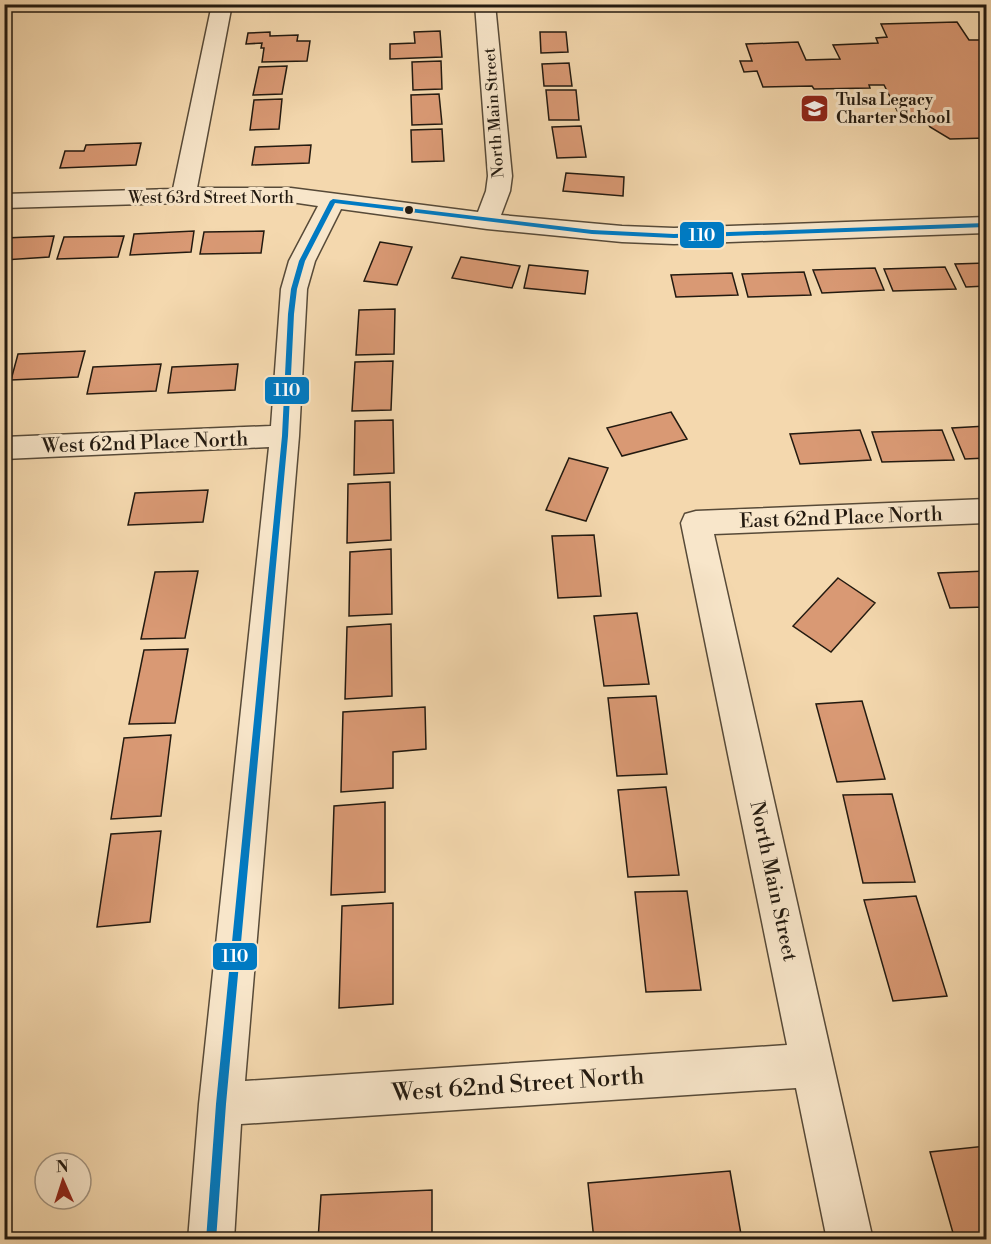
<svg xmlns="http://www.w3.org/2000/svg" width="991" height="1244" font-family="'Libre Bodoni',serif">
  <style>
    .building { fill: #d99974; stroke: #231a10; stroke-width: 1.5 }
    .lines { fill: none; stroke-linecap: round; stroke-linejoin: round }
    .minor-casing { stroke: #574a38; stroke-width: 3 }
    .minor { fill: #f8e6ca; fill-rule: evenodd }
    .bus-1-casing { stroke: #f8e6ca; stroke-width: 4 }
    .bus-1 { fill: #007ac2; fill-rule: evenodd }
    .bus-dot { fill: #231a10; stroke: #f8e6ca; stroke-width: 2 }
    .labels { text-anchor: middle; stroke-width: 6; stroke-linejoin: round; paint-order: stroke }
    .far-poi-label { font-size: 16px; font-weight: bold; fill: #231a10; stroke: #f8e6ca; text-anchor: start }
    .far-street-label { font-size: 16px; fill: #231a10; stroke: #f8e6ca }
    .street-label { font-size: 20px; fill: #231a10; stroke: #f8e6ca }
    .near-street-label { font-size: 24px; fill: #231a10; stroke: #f8e6ca }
    .line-badge { stroke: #f8e6ca; stroke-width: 2 }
    .badge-label { font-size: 16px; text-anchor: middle; font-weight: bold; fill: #fff }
  </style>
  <rect width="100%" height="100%" fill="#f4d8ae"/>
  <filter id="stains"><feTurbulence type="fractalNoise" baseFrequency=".00333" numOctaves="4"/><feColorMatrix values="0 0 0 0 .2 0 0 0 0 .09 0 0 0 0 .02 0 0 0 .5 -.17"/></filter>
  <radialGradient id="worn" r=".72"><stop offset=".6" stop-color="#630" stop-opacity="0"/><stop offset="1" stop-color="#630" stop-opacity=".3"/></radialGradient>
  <path class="building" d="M957 22 969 40H986V138L950 139 930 127 927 122H903L884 85H869L870 88 814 89 812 86 763 87 757 71 744 72 740 61H752L746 44 798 42 806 60 840 59 833 45 878 43 876 38 887 37 881 24Z
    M440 31 442 57 390 59V44L415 43 414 32Z
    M270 32V36L298 35 297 41H310L307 61 262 62 264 48H261L262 43 246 44 248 33Z
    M540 32H566L568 52 541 53Z
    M441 61 442 89 413 90 412 62Z
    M569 63 572 86H544L542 64Z
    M287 66 282 94 253 95 259 67Z
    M546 90H576L579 120H549Z
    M439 94 442 124 412 125 411 95Z
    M282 99 279 129 250 130 254 100Z
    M581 126 586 157 557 158 552 127Z
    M442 129 444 161 412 162 411 130Z
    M141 143 136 165 60 168 65 151H84L86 145Z
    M311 145 309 163 252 165 255 147Z
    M566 173 624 177 623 196 563 191Z
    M194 231 191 252 130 255 134 234Z
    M264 231 261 253 200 254 204 232Z
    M54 236 49 257 4 260V238Z
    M124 236 118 257 57 259 64 237Z
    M380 242 412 247 397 285 364 281Z
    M461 257 520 266 512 288 452 278Z
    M986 263V286L966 287 955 264Z
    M529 265 588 271 585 294 524 288Z
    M945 267 956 289 893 291 884 269Z
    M875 268 884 290 822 293 813 270Z
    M804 272 811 295 748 297 742 274Z
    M732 273 738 295 676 297 671 275Z
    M395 309 394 354 356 355 359 310Z
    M85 351 78 377 11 380 18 354Z
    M393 361 391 410 352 411 355 362Z
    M161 364 156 391 87 394 93 367Z
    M238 364 235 390 168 393 172 367Z
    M671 412 687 439 622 456 607 428Z
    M393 420 394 473 354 475 355 421Z
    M986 426V458L965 459 952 428Z
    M860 430 871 460 800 464 790 434Z
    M942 430 954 460 882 462 872 432Z
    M569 458 608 468 586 521 546 510Z
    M390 482 391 540 347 543 348 484Z
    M208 490 203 522 128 525 135 493Z
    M594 535 601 596 558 598 552 536Z
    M391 549 392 614 349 616 350 552Z
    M198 571 185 638 141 639 155 572Z
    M986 571V607L950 608 938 573Z
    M838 578 875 603 831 652 793 626Z
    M637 613 649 684 604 686 594 616Z
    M391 624 392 696 345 699 347 627Z
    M188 649 175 723 129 724 144 650Z
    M656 696 667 774 617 776 608 698Z
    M862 701 885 779 837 782 816 704Z
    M425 707 426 749 393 752V788L341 792 343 712Z
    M171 735 161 816 111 819 124 738Z
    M666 787 679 875 628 877 618 790Z
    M892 794 915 882 863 883 843 795Z
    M385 802V892L331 895 334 806Z
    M161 831 150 922 97 927 111 834Z
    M687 891 701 990 646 992 635 892Z
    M916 896 947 996 893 1001 864 900Z
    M393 903V1004L339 1008 342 906Z
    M986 1146V1240H955L930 1152Z
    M730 1171 742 1240H594L588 1183Z
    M432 1190V1240H318L321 1195Z"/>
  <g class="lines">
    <defs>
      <path id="minor" d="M212 4H232L197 188H291L478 212 486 191 488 176 475 4H495L512 176 510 191 501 215 622 226 674 228 986 217V233L674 244 622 242 487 229 341 209 315 261 307 289 299 436 245 1081 787 1045 681 523 685 514 696 511 986 499V523L714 534 873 1240H827L796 1088 241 1124 234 1240H188L199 1104 269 447 4 459V437L271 426 281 289 289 261 318 206 291 202 248 201 4 208V194L173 189Z"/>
    </defs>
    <use href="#minor" class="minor-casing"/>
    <use href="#minor" class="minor"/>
    <defs>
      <path id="bus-1" d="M333 199 592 230 674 234 986 223V227L674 238 592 234 335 203 305 261 297 289 294 314 288 436 226 1104 216 1240H206L216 1104 282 436 288 314 291 289 299 261 330 201Z"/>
    </defs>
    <use href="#bus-1" class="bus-1-casing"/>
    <use href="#bus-1" class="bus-1"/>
  </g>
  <defs>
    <symbol id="school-square" viewBox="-11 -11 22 22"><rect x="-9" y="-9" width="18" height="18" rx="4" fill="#8f2418" stroke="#f8e6ca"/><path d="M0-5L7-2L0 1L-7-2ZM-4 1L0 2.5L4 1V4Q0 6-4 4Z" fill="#fff"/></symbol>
  </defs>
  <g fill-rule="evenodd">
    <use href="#school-square" x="798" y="92" width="33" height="33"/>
  </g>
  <circle class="bus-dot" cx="409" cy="210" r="5"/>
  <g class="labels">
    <g class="far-poi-label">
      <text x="836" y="105">Tulsa Legacy<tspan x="836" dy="18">Charter School</tspan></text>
    </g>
    <g class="far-street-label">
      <text transform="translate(493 113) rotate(-94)" y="6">North Main Street</text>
      <text x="211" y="203">West 63rd Street North</text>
    </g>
    <g class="street-label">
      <text transform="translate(145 442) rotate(-2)" y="7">West 62nd Place North</text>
      <text transform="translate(841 517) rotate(-2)" y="7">East 62nd Place North</text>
      <text transform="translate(774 881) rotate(78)" y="7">North Main Street</text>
    </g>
    <g class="near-street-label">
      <text transform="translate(518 1084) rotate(-4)" y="8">West 62nd Street North</text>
    </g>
  </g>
  <g class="line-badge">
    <rect x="679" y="221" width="46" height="28" rx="6" fill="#007ac2"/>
    <rect x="264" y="376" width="46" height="29" rx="6" fill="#007ac2"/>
    <rect x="212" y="942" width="46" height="29" rx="6" fill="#007ac2"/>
  </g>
  <g class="badge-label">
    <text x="702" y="241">110</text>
    <text x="287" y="396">110</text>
    <text x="235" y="962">110</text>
  </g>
  <rect width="991" height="1244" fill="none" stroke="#f4d8ae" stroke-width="24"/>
  <rect x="6" y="6" width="979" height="1232" fill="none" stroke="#231a10" stroke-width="3"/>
  <rect x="12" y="12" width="967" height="1220" fill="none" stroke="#231a10" stroke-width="1.5"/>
  <g transform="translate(63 1181) rotate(357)"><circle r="28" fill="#f8e6ca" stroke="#a39480" stroke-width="1.5"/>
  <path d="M0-4.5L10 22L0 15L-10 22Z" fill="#8f2418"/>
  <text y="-9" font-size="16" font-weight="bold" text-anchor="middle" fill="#231a10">N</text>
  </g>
  <rect width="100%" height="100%" filter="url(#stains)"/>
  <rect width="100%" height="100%" fill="url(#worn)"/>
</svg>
